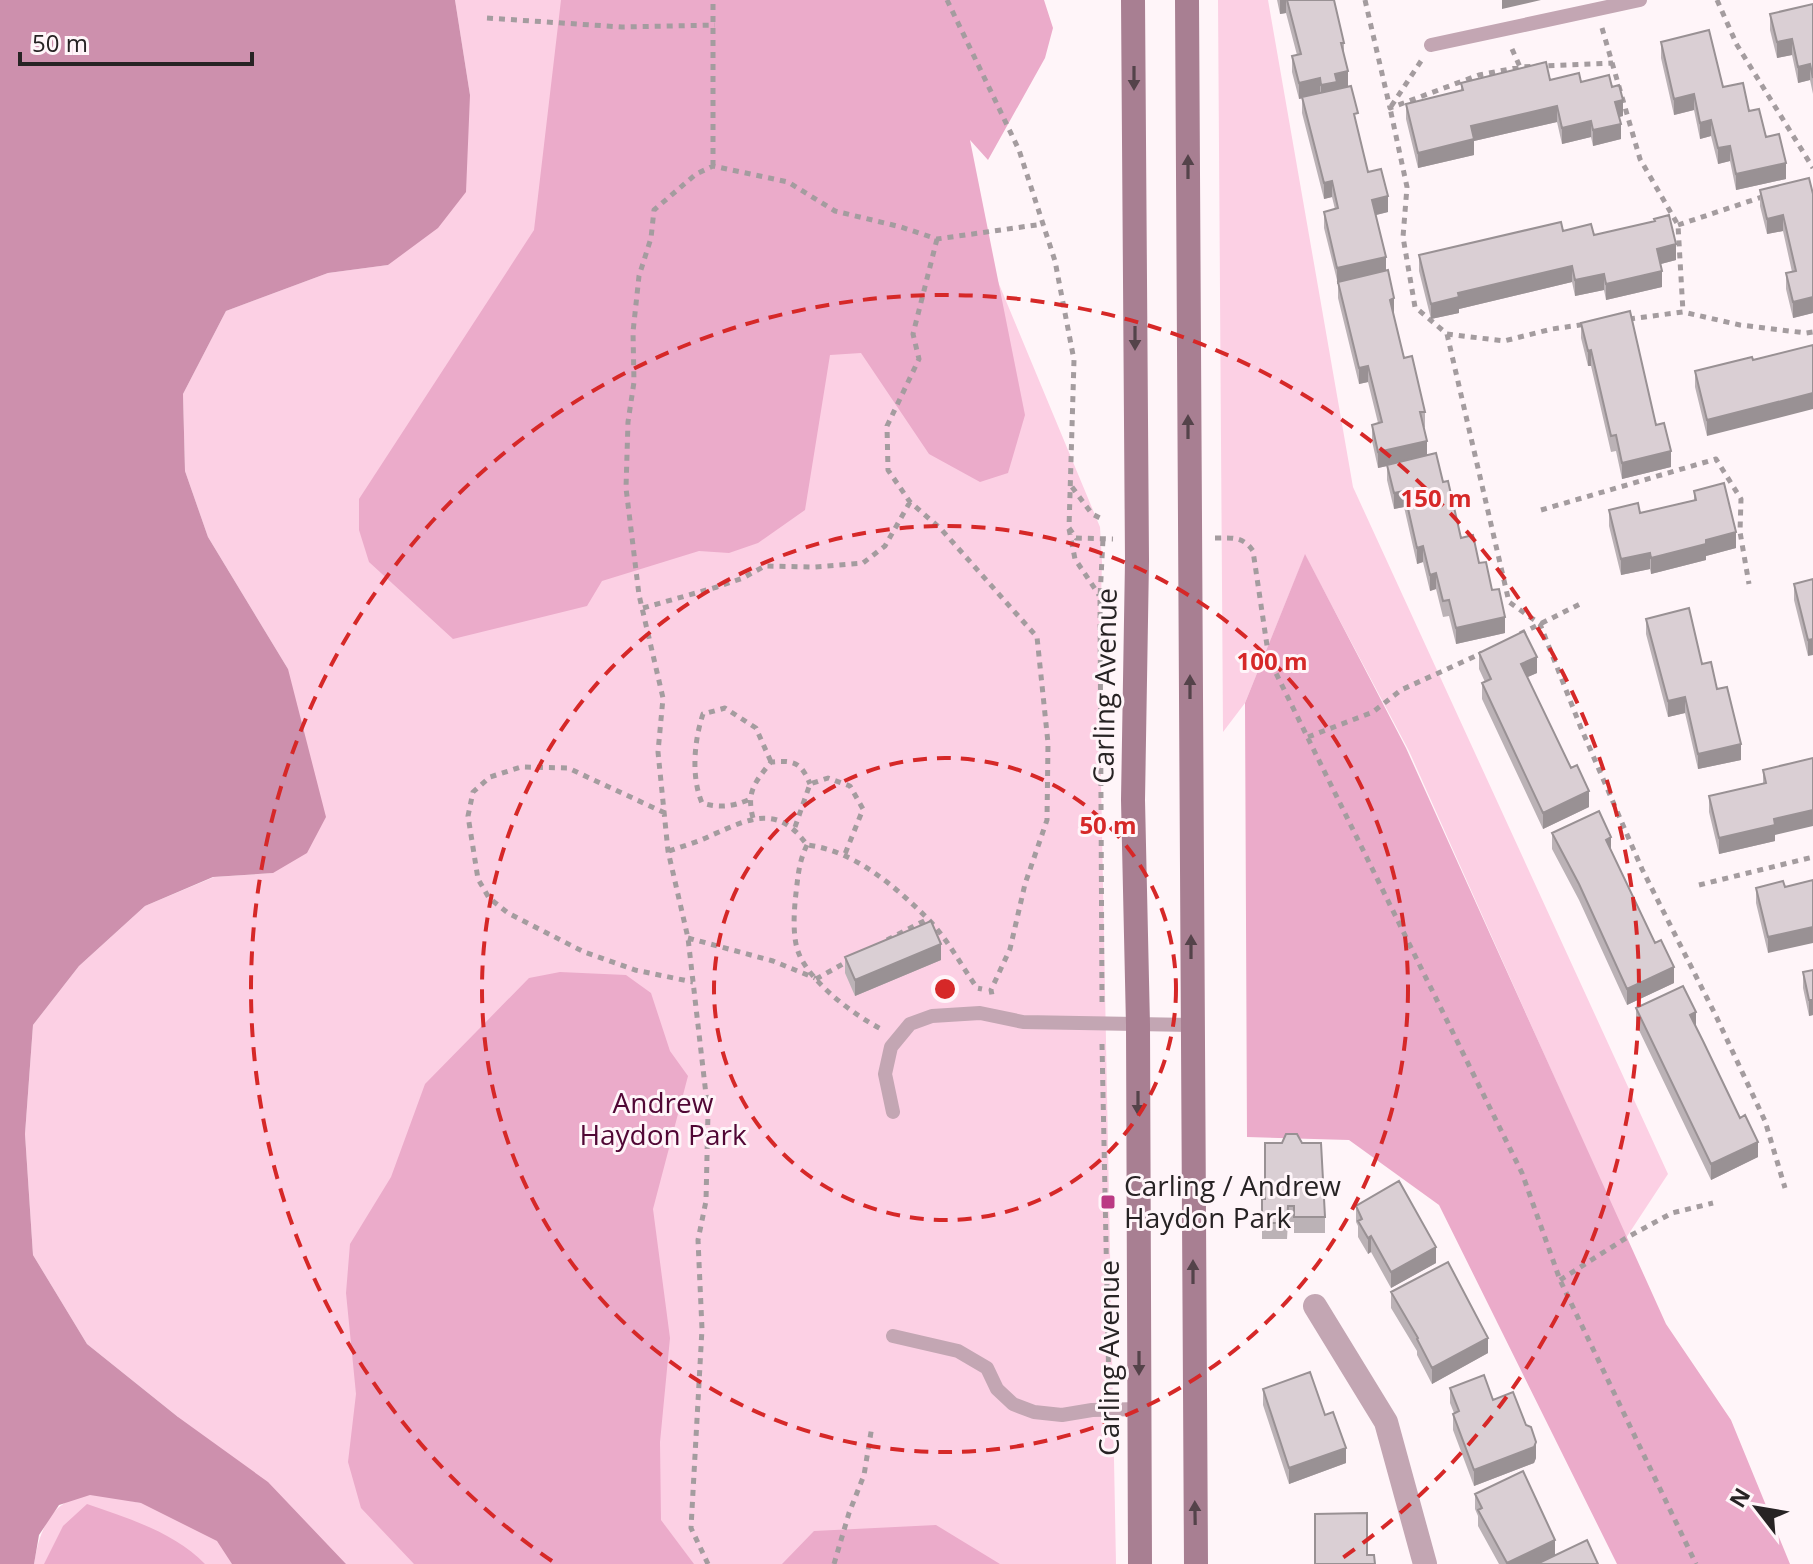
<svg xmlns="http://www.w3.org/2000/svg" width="1813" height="1564" font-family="'Open Sans',sans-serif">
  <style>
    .green { fill: #fcd0e4 }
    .forest { fill: #ebabca }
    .water { fill: #cd90ad }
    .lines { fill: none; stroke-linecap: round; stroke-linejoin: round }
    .path { stroke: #a49c9f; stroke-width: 5; stroke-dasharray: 6 6; stroke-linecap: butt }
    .lane { stroke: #c3a6b3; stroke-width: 14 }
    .street { stroke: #c3a6b3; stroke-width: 24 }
    .secondary { stroke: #a87f92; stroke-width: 24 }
    .wall { fill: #bbb2b6 }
    .shaded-wall { fill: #999194 }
    .building { fill: #dacfd4; stroke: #999194; stroke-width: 2 }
    .oneway { fill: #54434a }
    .ring { fill: none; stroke: #d62828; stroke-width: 4; stroke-dasharray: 14 10 }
    .poi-dot { fill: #bb3a84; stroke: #fff5f9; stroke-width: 3 }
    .labels { text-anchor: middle; stroke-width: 6; stroke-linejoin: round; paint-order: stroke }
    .street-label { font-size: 28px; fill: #272324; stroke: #fff5f9 }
    .park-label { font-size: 28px; fill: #510735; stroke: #fff5f9 }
    .poi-label { font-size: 28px; fill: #272324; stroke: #fff5f9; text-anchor: start }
    .centre { fill: #d62828; stroke: #fff5f9; stroke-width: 4 }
    .ring-label { font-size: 24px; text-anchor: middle; font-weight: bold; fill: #d62828; stroke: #fff5f9; stroke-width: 6; stroke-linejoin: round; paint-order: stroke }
  </style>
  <rect width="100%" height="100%" fill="#fff5f9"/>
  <path class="green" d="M455 0H889L890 22 1100 527 1102 562 1099 676 1116 1564H34C39 1531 51 1499 89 1495 105 1493 125 1500 141 1503L178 1417 87 1344 33 1255 25 1134 33 1025 79 966 145 906 214 877 273 873 288 669 208 537 185 471 183 394 226 311 328 273 388 265 470 95Z
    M1218 0H1268L1353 487 1668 1174 1626 1238 1409 751 1305 555 1245 703 1223 732Z"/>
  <path class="forest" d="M561 0H1044L1053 28 1045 58 988 160 970 140 1025 415 1008 473 980 482 929 454 861 353 830 355 805 510 758 543 729 553 699 551 602 581 587 606 453 639 369 562 359 530V499L534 230Z
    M1305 554 1406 748 1666 1324 1731 1420 1790 1564H1617L1439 1205 1349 1140 1247 1137 1245 703Z
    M560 972 626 975 651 993 670 1051 688 1076 653 1209 670 1338 660 1442 661 1520 694 1564H414L361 1508 348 1462 356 1394 346 1293 350 1244 391 1177 425 1084 529 978Z
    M87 1504C127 1518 174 1532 205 1564H44L63 1526Z
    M936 1525 1000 1564H782L814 1531Z"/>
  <path class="water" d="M0 0H455L470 95 466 192 438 228 388 265 328 273 226 311 183 394 185 471 208 537 288 669 326 817 307 853 273 873 213 877 145 906 79 966 33 1025 25 1134 33 1255 87 1344 178 1417 268 1482 346 1564H232L217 1541 141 1503 90 1495 59 1505 39 1535 34 1564H0Z"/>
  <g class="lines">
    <path class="path" d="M947 0 1019 150 1055 261 1074 360 1069 528 1076 538 1113 539
      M1365 0 1390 108 1479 75 1520 67 1613 63
      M1717 0 1737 45 1813 168
      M487 18 622 27 715 25
      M1602 28 1640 159 1678 225 1683 312
      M1512 49 1520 67
      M1421 61 1390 108 1407 187 1403 237 1415 307 1447 334 1504 341 1552 329 1587 324
      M713 166V0
      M1678 225 1765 196
      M937 239 913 334 919 359 887 426 888 470 910 502 941 529 1037 637 1048 743 1047 820 1025 884 1010 949 991 990 992 995
      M1629 319 1683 312 1740 325 1806 333 1813 332
      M1447 334 1509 602 1540 624 1581 728 1642 869 1716 1016 1765 1121 1785 1188
      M1072 487 1092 514 1104 520
      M1541 510 1716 459 1741 499 1740 532 1749 584
      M1069 529 1075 559 1099 595
      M1215 538C1232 538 1243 536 1253 551L1269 659 1522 1173 1560 1280 1696 1564
      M643 608 717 587 743 578 765 566 815 567 863 563 885 546 910 502
      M1520 634 1584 602
      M1308 737 1373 712 1401 690 1482 653
      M748 800C731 807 719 808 702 803 691 777 694 741 703 714L725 708 756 728 771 762
      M665 813 568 768 521 767 490 777 473 792 468 816 478 879 489 898 508 913 584 952 635 970 693 982
      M753 818C746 792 755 782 771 762 794 760 801 762 810 784
      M795 827 810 784 828 778 850 786 863 809 845 854
      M807 845C799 861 798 876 796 893 794 910 792 938 799 954 811 983 854 1015 881 1029
      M669 851C683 846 698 842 712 835 751 818 778 804 807 845 853 850 895 886 927 918 947 938 961 965 977 988L982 989
      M1699 885 1813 857
      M688 938 773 961 815 978
      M887 940 928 919
      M816 979 850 960
      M1102 1002 1100 597 1103 539
      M1102 1044 1109 1390
      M1560 1280 1626 1238 1672 1213 1713 1203
      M708 1564 691 1528 702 1329 698 1240 706 1201 708 1112 688 938 668 851 658 752 663 698 639 595 626 488 628 422 634 382 633 332 639 276 651 238 654 210 696 174 713 166 788 182 835 211 901 227 937 239 1043 224
      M834 1564 849 1513 864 1475 872 1426"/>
    <path class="lane" d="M1431 45 1640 0
      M893 1112 885 1074 891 1047 910 1024 932 1016 980 1013 1023 1022 1192 1025
      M893 1336 958 1351 987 1368 997 1389 1013 1404 1034 1412 1062 1415 1092 1410 1140 1409"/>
    <path class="street" d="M1315 1306 1386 1422 1425 1564"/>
    <path class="secondary" d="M1133 0 1137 561 1133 800 1138 1025 1140 1564
      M1187 0 1196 1564"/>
  </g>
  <path class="wall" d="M1277 0H1334L1344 43V56L1348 86 1368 172 1388 212 1376 215 1393 315 1404 358 1425 412V427L1424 428 1427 455 1443 482 1461 538 1479 563 1492 590 1505 633 1456 644 1449 616 1443 617 1436 589 1430 591 1423 562 1417 564 1404 507 1394 509 1387 480V466L1378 468 1372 441V425L1378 423 1368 382 1359 384 1338 298V284L1324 228V212L1335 209 1332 197 1324 199 1302 113V98L1299 99 1292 72V56L1297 55 1286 13 1280 14Z
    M1813 4V94L1810 80 1798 83 1792 55 1777 58 1770 30V14Z
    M1661 42 1723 87 1749 111 1766 137 1786 179 1736 190 1730 161 1718 164 1711 136 1700 139 1694 110 1674 115 1661 58Z
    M1550 80 1581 82 1612 87 1623 116 1619 117 1621 139 1593 146 1591 137 1562 144 1557 122 1474 141V155L1418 168 1406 119V104L1461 91V83Z
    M1760 190 1813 194V313L1793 318 1786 289V273L1792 272 1783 231 1767 234 1760 206Z
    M1654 219 1676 260 1661 264 1662 287 1606 300 1604 290 1575 296 1572 282 1459 309V313L1431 319 1419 271V255L1563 231 1594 235 1654 221Z
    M1581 323 1656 425 1671 467 1622 479 1616 451 1611 452 1591 366H1588L1581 338Z
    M1752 357 1707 436 1695 387V371Z
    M1694 491 1736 548 1706 556V560L1651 574 1650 569 1621 575 1609 526V510L1640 513 1694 500Z
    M1813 579 1808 656 1794 600V584Z
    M1646 619 1702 664 1741 760 1698 769 1685 713 1668 717 1646 634Z
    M1479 653 1537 673 1527 677 1589 807 1543 829 1482 699V683L1485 682 1479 669Z
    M1763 770 1775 835V841L1719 854 1709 812V796L1763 784Z
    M1552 833 1611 851 1674 983 1627 1005 1579 900 1552 849Z
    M1785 887 1768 953 1756 903V888Z
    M845 957 941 960 855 996 845 973Z
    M1813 970V1015L1809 1016 1803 988V972Z
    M1636 1008 1758 1157 1711 1180 1636 1024Z
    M1265 1143 1325 1217V1233H1294V1222H1288L1287 1239H1262V1199H1265Z
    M1356 1206 1436 1263 1391 1288 1371 1252 1368 1254 1358 1237V1226L1356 1222Z
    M1391 1292 1488 1353 1432 1384 1417 1355V1351L1391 1308Z
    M1450 1388 1493 1400 1536 1458 1534 1463 1474 1486 1453 1430V1414L1454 1413 1450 1403Z
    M1263 1389 1325 1415 1346 1463 1289 1484 1263 1405Z
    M1475 1494 1555 1555 1598 1564H1499L1478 1526V1516L1475 1509Z"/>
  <path class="shaded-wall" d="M1280 0H1286V13L1280 14Z
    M1502 0H1541L1502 9Z
    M1792 39V55L1777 58V42Z
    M1810 64V80L1798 83V67Z
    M1348 71V87L1321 101V85L1335 74Z
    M1320 78V94L1299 99V83Z
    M1694 94V110L1674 115V99Z
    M1623 100V116L1615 118V102Z
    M1557 106V122L1474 141V155L1418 168V153L1471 126Z
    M1711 120V136L1700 139V123Z
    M1591 121V137L1562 144V128Z
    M1621 124V139L1593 146V130Z
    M1730 146V161L1718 164V148Z
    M1786 163V179L1736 190V174Z
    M1332 181V197L1324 199V183Z
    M1388 196V212L1372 216V200Z
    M1783 215V231L1767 234V219Z
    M1676 244V260L1657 265V249Z
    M1386 257V272L1337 284V268Z
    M1572 266V282L1459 309V313L1431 319V304L1458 293Z
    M1662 271V287L1606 300V284Z
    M1604 274V290L1575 296V280Z
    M1813 297V313L1793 318V302Z
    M1394 298V314L1390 316V300Z
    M1591 350V366H1588V351Z
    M1368 366V382L1359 384V368Z
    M1813 393V409L1707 436V420Z
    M1427 441V457L1378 468V452Z
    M1671 451V467L1622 479V463Z
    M1404 491V507L1394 509V493Z
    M1736 532V548L1706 556V560L1651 574V558L1706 540Z
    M1423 546V562L1417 564V548Z
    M1650 553V569L1621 575V559Z
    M1436 573V589L1430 591V575Z
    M1505 617V633L1456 644V628Z
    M1813 639V655L1808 656V640Z
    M1537 657V673L1521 680V664Z
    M1685 697V713L1668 717V701Z
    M1741 744V760L1698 769V754Z
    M1589 791V807L1543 829V813Z
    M1813 810V826L1775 835V841L1719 854V838L1774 819Z
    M1611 837V853L1606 840Z
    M1813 927V943L1768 953V937Z
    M941 944V960L855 996V980Z
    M1674 967V983L1627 1005V989Z
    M1809 1000H1813V1015L1809 1016Z
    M1696 1012V1028L1690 1015Z
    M1758 1142V1157L1711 1180V1164Z
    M1371 1236V1252L1368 1254V1238Z
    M1436 1247V1263L1391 1288V1272Z
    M1488 1338V1353L1432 1384V1368Z
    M1536 1442V1458L1534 1463 1474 1486V1470Z
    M1346 1448V1463L1289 1484V1468Z
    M1555 1540V1556L1538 1564H1507V1563Z"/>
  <path class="building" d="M1287 0H1334L1344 43H1341L1348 71 1335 74 1337 82 1321 85 1320 78 1299 83 1292 56 1301 54Z
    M1813 4V78L1810 64 1798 67 1792 39 1777 42 1770 14Z
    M1709 30 1723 87 1743 83 1749 111 1759 109 1766 137 1779 134 1786 163 1736 174 1730 146 1718 148 1711 120 1700 123 1694 94 1674 99 1661 42Z
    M1546 62 1550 80 1579 73 1581 82 1609 75 1612 87 1619 85 1623 100 1615 102 1621 124 1593 130 1591 121 1562 128 1557 106 1471 126 1474 139 1418 153 1406 104 1463 90 1461 83Z
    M1351 86 1358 113 1354 114 1368 172 1381 169 1388 196 1372 200 1386 257 1337 268 1324 212 1338 208 1332 181 1324 183 1302 97Z
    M1809 178 1813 194V297L1793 302 1786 273 1796 271 1783 215 1767 219 1760 190Z
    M1669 215 1676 244 1657 249 1662 271 1606 284 1604 274 1575 280 1572 266 1458 293 1459 297 1431 304 1419 255 1561 222 1563 231 1591 224 1594 235 1651 222 1655 221 1654 219Z
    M1388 270 1394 298 1390 300 1404 358 1412 356 1425 412H1420L1427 441 1378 452 1372 425 1382 422 1368 366 1359 368 1338 282Z
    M1630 311 1656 425 1664 423 1671 451 1622 463 1616 435 1611 436 1591 350 1588 351 1581 323Z
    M1813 345V393L1707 420 1695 371 1752 357 1753 360Z
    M1436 453 1443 482 1448 481 1461 538 1473 535 1479 563 1486 562 1492 590 1499 589 1505 617 1456 628 1449 600 1443 601 1436 573 1430 575 1423 546 1417 548 1404 491 1394 493 1387 465Z
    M1724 483 1736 532 1706 540V544L1651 558 1650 553 1621 559 1609 510 1638 503 1640 513 1696 500 1694 491Z
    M1813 579V639L1808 640 1794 584Z
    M1689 608 1702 664 1711 662 1717 689 1727 687 1741 744 1698 754 1685 697 1668 701 1646 619Z
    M1524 631 1537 657 1521 664 1571 768 1577 765 1589 791 1543 813 1482 683 1491 679 1479 653Z
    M1813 758V810L1774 819 1775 825 1719 838 1709 796 1766 783 1763 770Z
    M1599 811 1611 837 1606 840 1655 943 1661 940 1674 967 1627 989 1579 884 1552 833Z
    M1813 880V927L1768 937 1756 888 1783 881 1785 887Z
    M931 921 941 944 855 980 845 957Z
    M1813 970V1000H1809L1803 972Z
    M1683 986 1696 1012 1690 1015 1703 1041 1740 1118 1745 1115 1758 1142 1711 1164 1636 1008Z
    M1286 1134H1297L1302 1143H1321L1325 1217H1294V1206H1288L1287 1223H1262V1199H1265V1143H1282Z
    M1399 1181 1436 1247 1391 1272 1371 1236 1368 1238 1358 1221 1362 1219 1356 1206Z
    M1448 1262 1488 1338 1432 1368 1417 1339 1418 1338 1391 1292Z
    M1310 1372 1325 1415 1333 1412 1346 1448 1289 1468 1263 1389Z
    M1484 1375 1493 1400 1513 1392 1526 1425 1531 1427 1536 1442 1534 1447 1474 1470 1453 1414 1459 1411 1450 1388Z
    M1523 1471 1555 1540 1507 1563 1478 1510 1482 1508 1475 1494Z
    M1367 1513V1555H1374L1375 1564H1315V1514Z
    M1587 1540 1598 1564H1537Z"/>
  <defs><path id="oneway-solid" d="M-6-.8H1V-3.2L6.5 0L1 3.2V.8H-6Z" transform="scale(2)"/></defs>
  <g class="oneway">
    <use href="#oneway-solid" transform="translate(1134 78) rotate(90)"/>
    <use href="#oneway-solid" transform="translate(1188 167) rotate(-90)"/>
    <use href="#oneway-solid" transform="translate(1135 338) rotate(90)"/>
    <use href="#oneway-solid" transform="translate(1188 427) rotate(-90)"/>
    <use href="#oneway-solid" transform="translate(1190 687) rotate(-90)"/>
    <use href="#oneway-solid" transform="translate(1191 947) rotate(-90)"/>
    <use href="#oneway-solid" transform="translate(1138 1103) rotate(90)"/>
    <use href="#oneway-solid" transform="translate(1193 1272) rotate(-90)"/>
    <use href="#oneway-solid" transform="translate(1139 1363) rotate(90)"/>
    <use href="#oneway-solid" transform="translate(1195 1513) rotate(-91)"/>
  </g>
  <g class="ring">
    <circle cx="945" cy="989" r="231"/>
    <circle cx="945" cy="989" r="463"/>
    <path d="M552 1561A694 694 0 1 1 1338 1561"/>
  </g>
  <rect class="poi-dot" x="1100" y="1194" width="16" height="16" rx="4"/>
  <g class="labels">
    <g class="street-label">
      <text transform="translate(1105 686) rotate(-89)" y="10">Carling Avenue</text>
      <text transform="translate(1109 1358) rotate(-90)" y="10">Carling Avenue</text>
    </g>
    <g class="park-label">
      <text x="663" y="1113">Andrew<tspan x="663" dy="32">Haydon Park</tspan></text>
    </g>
    <g class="poi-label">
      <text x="1124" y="1196">Carling / Andrew<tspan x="1124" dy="32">Haydon Park</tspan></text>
    </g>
  </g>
  <circle cx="945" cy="989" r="12" class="centre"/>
  <g class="ring-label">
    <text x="1436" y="507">150 m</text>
    <text x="1272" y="670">100 m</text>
    <text x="1108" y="834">50 m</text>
  </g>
  <g transform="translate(1757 1508) rotate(301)" stroke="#fff5f9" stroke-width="6" paint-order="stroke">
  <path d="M0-6L14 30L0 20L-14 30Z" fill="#272324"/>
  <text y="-12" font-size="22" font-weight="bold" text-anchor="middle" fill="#272324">N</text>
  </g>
  <path d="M20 52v12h232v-12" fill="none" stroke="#272324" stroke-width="4"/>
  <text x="32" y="52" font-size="24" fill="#272324" stroke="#fff5f9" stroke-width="6" paint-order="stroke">50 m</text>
</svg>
